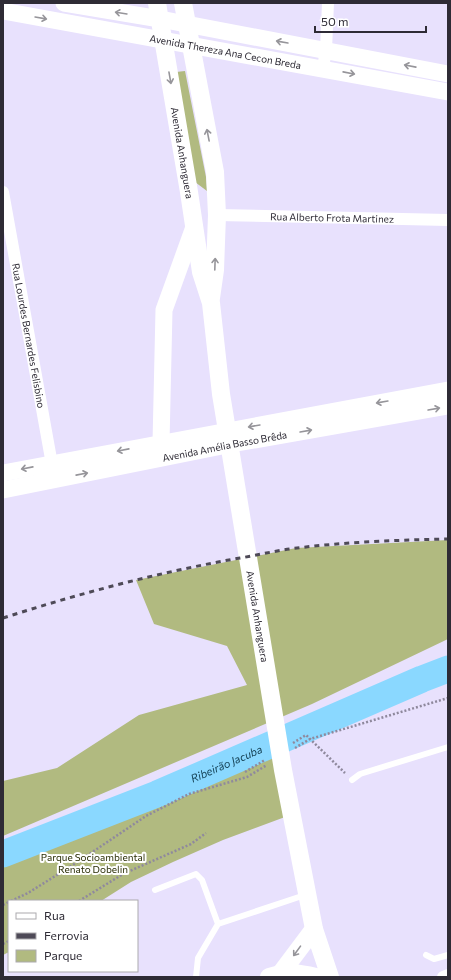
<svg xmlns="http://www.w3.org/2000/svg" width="451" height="980" font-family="Commissioner,sans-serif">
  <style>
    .green { fill: #b1ba80 }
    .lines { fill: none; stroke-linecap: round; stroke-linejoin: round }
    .river { stroke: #8ad8ff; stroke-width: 27 }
    .path { stroke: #8f899d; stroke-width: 2.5; stroke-dasharray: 2 2; stroke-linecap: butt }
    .lane { stroke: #fff; stroke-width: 6 }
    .street { stroke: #fff; stroke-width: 12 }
    .secondary { stroke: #fff; stroke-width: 17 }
    .primary { stroke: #fff; stroke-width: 18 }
    .rail { stroke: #4e4a57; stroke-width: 3; stroke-dasharray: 5 5; stroke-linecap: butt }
    .oneway { stroke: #96959a }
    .labels { text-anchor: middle; stroke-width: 4; stroke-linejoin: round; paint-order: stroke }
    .street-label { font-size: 10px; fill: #2e2b35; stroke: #fff }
    .park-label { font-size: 10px; fill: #282c04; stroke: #fff }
    .water-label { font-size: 11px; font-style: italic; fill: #154256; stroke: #fff }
  </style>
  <rect width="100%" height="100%" fill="#e8e1fd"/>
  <path class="green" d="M185 71 206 177 207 191 195 182 176 72Z
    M448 540V639L312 704 3 836V781L57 768 139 715 247 685 227 646 154 624 136 580 296 548Z
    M272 748 285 817 223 840 173 862 131 882 101 901H9V952L3 955V862Z"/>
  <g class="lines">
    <path class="river" id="s1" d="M3 854 157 794 422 679 448 669"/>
    <path class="path" d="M293 743 306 735 345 773
      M295 748 310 739 448 698
      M245 772 265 760
      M11 901 28 893 76 863 146 816 189 794 247 777 267 765
      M79 901 123 874 191 844 206 833
      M3 905 9 902
      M3 944 9 941"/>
    <path class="lane" d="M352 780 360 774 448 747
      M155 890 196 874 202 880 218 924
      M426 955 434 959 448 955
      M196 977 198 958 218 924 305 895"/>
    <g class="street">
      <path d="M323 68 326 50 328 3"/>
      <path id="s2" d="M3 192 53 470"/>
      <path id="s3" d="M217 215 448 220"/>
      <path d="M443 977 448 975"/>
    </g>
    <g class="secondary">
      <path d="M64 3 160 19 448 74"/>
      <path id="s4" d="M3 11 448 92"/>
      <path d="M161 443 164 310 194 227"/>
      <path d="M3 473 448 390"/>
      <path id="s5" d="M3 490 237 443 448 406"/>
    </g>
    <g class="primary">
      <path id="s6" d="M157 3 189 192 201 272 211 303 221 394 283 770 314 929 330 977"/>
      <path d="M183 3 215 172 217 215 215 270 211 298"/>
      <path d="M281 973 314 929"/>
      <path d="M269 977C287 971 299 973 316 977"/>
    </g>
    <path class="rail" d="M3 618C81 593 160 572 240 558 259 555 278 550 297 548 347 542 398 540 448 539"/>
  </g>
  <defs><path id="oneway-shaft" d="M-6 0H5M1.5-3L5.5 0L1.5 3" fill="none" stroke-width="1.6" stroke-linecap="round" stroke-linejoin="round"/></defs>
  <g class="oneway">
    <use href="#oneway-shaft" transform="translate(121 13) rotate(-171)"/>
    <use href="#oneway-shaft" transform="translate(41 18) rotate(10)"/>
    <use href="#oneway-shaft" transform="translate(282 42) rotate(-170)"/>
    <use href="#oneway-shaft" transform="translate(410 66) rotate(-169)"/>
    <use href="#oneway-shaft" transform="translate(349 73) rotate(11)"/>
    <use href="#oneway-shaft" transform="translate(170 78) rotate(80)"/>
    <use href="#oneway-shaft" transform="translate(208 135) rotate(-101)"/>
    <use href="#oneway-shaft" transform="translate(215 264) rotate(-88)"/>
    <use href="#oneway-shaft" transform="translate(382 402) rotate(170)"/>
    <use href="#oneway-shaft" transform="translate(434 409) rotate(-10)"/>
    <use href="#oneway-shaft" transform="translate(254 426) rotate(170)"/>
    <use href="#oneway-shaft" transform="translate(306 431) rotate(-10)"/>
    <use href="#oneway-shaft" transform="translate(123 450) rotate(169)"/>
    <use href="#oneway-shaft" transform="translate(27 468) rotate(169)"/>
    <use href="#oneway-shaft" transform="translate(82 474) rotate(-11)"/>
    <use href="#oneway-shaft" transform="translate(297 951) rotate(126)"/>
  </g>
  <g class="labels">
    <g class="street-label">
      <text dy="4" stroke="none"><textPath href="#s4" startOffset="226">Avenida Thereza Ana Cecon Breda</textPath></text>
      <text dy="4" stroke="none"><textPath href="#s6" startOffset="152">Avenida Anhanguera</textPath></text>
      <text dy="4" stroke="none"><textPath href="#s3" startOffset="115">Rua Alberto Frota Martinez</textPath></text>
      <text dy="4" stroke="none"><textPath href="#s2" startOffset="146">Rua Lourdes Bernardes Felisbino</textPath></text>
      <text dy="4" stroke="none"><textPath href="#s5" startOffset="226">Avenida Amélia Basso Brêda</textPath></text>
      <text dy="4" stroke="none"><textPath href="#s6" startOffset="622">Avenida Anhanguera</textPath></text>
    </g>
    <g class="park-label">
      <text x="93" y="861">Parque Socioambiental<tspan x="93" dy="12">Renato Dobelin</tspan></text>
    </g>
    <g class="water-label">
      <text dy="4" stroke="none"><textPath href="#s1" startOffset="241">Ribeirão Jacuba</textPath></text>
    </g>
  </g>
  <rect width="451" height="980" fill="none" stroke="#2e2b35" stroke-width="8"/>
  <rect x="8" y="900" width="130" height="72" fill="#ffffff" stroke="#abaaae"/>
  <rect x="16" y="913" width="20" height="6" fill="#ffffff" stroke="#abaaae"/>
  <text x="44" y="920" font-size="12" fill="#2e2b35">Rua</text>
  <rect x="16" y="933" width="20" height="6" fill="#4e4a57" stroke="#abaaae"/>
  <text x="44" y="940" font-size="12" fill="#2e2b35">Ferrovia</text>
  <rect x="16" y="950" width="20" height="12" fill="#b1ba80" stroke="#abaaae"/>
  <text x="44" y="960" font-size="12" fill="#2e2b35">Parque</text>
  <path d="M315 26v6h111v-6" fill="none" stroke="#2e2b35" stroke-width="2"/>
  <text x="321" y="26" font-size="12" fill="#2e2b35" stroke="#ffffff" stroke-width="3" paint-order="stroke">50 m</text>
</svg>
